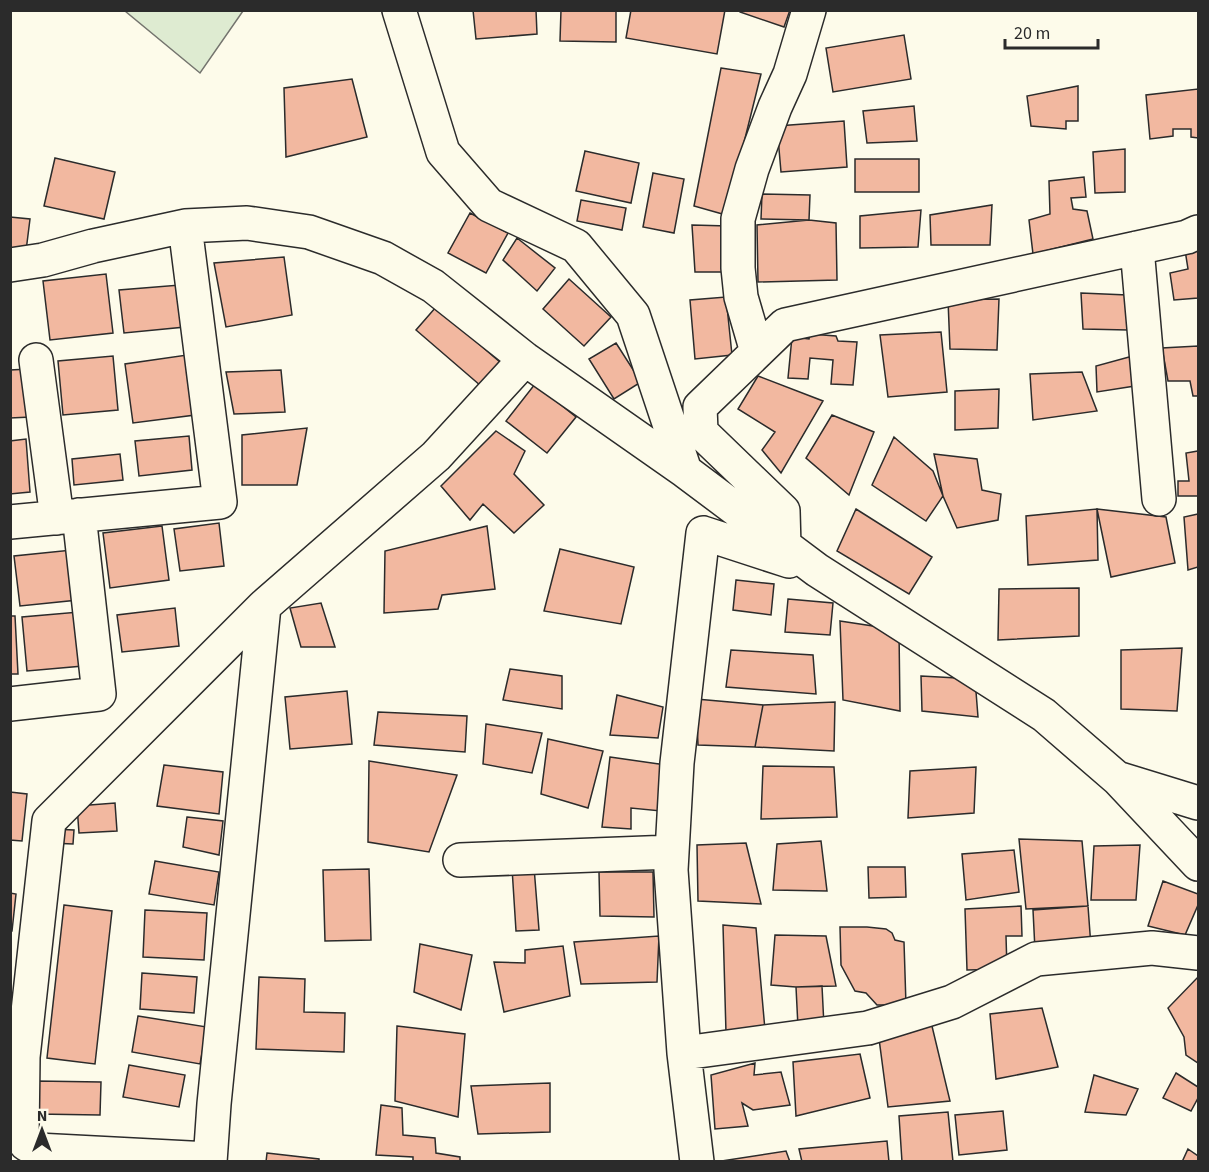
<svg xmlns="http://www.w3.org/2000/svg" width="1209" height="1172" font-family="'Source Sans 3',sans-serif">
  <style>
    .green { fill: #deebd1; stroke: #74746e; stroke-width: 1.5 }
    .building { fill: #f2b8a0; stroke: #2b2b2b; stroke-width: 1.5 }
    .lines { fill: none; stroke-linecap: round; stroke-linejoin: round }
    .minor-casing { stroke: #2b2b2b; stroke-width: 36 }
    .minor { stroke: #fdfbea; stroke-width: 33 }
  </style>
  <rect width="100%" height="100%" fill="#fdfbea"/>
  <path class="green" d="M125 11H243L200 73Z"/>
  <path class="building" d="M473 10H536L537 34 476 39Z
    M561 10H616V42L560 41Z
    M631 10H725L717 54 626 38Z
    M740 10H790L784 27 740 12Z
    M904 35 911 79 833 92 826 48Z
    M721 68 761 74 726 215 694 206Z
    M352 79 367 137 286 157 284 88Z
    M1078 86V121H1066V129L1031 126 1027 96Z
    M1198 89V138L1191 137V129H1173V136L1150 139 1146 95Z
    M914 106 917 141 867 143 863 111Z
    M844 121 847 167 781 172 777 126Z
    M1125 149V192L1095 193 1093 152Z
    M585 151 639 163 631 203 576 191Z
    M55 158 115 172 104 219 44 206Z
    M855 159H919V192H855Z
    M653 173 684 179 674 233 643 227Z
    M1084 177 1086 197 1071 198 1073 209 1087 211 1093 239 1033 254 1029 220 1050 214 1049 181Z
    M762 194 810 195 809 220 761 219Z
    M581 200 626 208 622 230 577 221Z
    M992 205 990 245H931L930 215Z
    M921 210 918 247 860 248V216Z
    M470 213 508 233 486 273 448 253Z
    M10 217 30 219 26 251 10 250Z
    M809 220 836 223 837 280 758 282 757 225Z
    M692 225 728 226V272H695Z
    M517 238 555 268 537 291 503 260Z
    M1198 249V298L1174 300 1170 273 1188 269 1185 250Z
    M284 257 292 315 226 327 214 263Z
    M106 274 113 333 50 340 43 281Z
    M569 279 611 317 584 346 543 309Z
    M180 285 185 327 124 333 119 290Z
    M1081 293 1127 295 1128 330 1083 329Z
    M726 297 732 355 695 359 690 300Z
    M999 299 997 350 950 349 948 300Z
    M436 307 501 363 481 386 416 330Z
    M941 332 947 392 888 397 880 335Z
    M810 334 836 336 838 341 857 342 853 385 831 384 833 360 810 358 808 379 788 378 792 337 809 339Z
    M616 343 641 382 614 399 589 359Z
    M1198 346V396H1193L1190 381H1168L1162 348Z
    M1140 354 1141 385 1097 392 1096 366Z
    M187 355 195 415 133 423 125 364Z
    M113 356 118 410 63 415 58 361Z
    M29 369 31 417 10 418V370Z
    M281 370 285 412 234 414 226 372Z
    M1082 372 1097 411 1033 420 1030 374Z
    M758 376 823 401 781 473 762 450 775 432 738 409Z
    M535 384 576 417 547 453 506 421Z
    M999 389 998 428 955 430V391Z
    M832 415 874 432 849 495 806 458Z
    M307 428 297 485H242V435Z
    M496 431 525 451 514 474 544 505 514 533 483 504 470 520 441 486Z
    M189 436 192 470 139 476 135 441Z
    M894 437 933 471 943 496 926 521 872 485Z
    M26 439 30 492 10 494V441Z
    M1198 451V496H1178V481H1189L1186 453Z
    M120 454 123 480 74 485 72 459Z
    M934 454 977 459 982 490 1001 494 998 520 957 528 943 496Z
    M856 509 932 557 909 594 837 551Z
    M1097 509 1098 560 1028 565 1026 516Z
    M1097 509 1166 517 1175 563 1111 577Z
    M1198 514V567L1188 570 1184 517Z
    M219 523 224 566 180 571 174 529Z
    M162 526 169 580 110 588 103 533Z
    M487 526 495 589 442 595 438 609 384 613 385 551Z
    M560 549 634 567 621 624 544 611Z
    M72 550 78 600 20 606 14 556Z
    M736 580 774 584 771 615 733 610Z
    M1079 588V636L998 640 999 589Z
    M788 599 833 603 830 635 785 632Z
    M321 603 335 647H301L290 608Z
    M175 608 179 646 122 652 117 615Z
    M79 612 83 666 27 671 22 617Z
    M10 616H15L18 674H10Z
    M840 621 899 630 900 711 843 700Z
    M1182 648 1177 711 1121 709V650Z
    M731 650 813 655 816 694 726 687Z
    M510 669 562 676V709L503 700Z
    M921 676 975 679 978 717 922 711Z
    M347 691 352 744 290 749 285 697Z
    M617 695 663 707 658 738 610 735Z
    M696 699 763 705 755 747 698 745Z
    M835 702 834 751 755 747 763 705Z
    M378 712 467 716 465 752 374 745Z
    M486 724 542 733 532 773 483 764Z
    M548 739 603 751 588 808 541 794Z
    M610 757 666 765 661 811 631 808V829L602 827Z
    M369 761 457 775 429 852 368 842Z
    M164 765 223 772 219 814 157 806Z
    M763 766 834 767 837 817 761 819Z
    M976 767 974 813 908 818 910 771Z
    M10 792 27 794 22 841 10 840Z
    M115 803 117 831 79 833 77 806Z
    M187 817 223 821 219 855 183 847Z
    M51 829 74 830 73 844 50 843Z
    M1019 839 1082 841 1088 906 1026 909Z
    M821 841 827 891 773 890 777 844Z
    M746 843 761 904 698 901 697 845Z
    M1140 845 1136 900H1091L1094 846Z
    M1014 850 1019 892 966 900 962 854Z
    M155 861 219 872 214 905 149 894Z
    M534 867 539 930 516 931 512 868Z
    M868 867H905L906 897 869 898Z
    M369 869 371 940 325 941 323 870Z
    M599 872H653L654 917 600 916Z
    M1163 881 1198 894V905L1185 935 1148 926Z
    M10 893 16 894 12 931H10Z
    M64 905 112 911 95 1064 47 1058Z
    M1021 906 1022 936H1006L1007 969 967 970 965 909Z
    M1088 906 1091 947 1035 950 1033 910Z
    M145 910 207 913 204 960 143 957Z
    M723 925 756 928 765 1030 726 1033Z
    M840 927H867L886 929 892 933 895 940 904 942 906 1005H877L866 993 855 991 841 965Z
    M775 935 826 936 836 986 796 987 771 985Z
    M659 936 657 982 581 984 574 942Z
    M420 944 472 955 461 1010 414 992Z
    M563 946 570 996 504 1012 494 962 525 963V950Z
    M142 973 197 977 194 1013 140 1009Z
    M259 977 305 979 304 1012 345 1013 344 1052 256 1049Z
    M1198 977V1063L1186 1055 1184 1037 1168 1008Z
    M822 986 824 1026 798 1027 796 987Z
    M1042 1008 1058 1067 996 1079 990 1014Z
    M138 1016 207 1027 200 1064 132 1052Z
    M931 1022 950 1101 888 1107 878 1031Z
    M397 1026 465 1034 458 1117 395 1101Z
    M860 1054 870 1098 796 1116 793 1062Z
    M755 1063 754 1075 781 1072 790 1105 753 1110 742 1103 748 1126 715 1129 711 1075Z
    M129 1065 185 1075 179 1107 123 1097Z
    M1176 1073 1198 1087V1098L1191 1111 1163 1098Z
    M1094 1075 1138 1089 1126 1115 1085 1112Z
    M36 1081 101 1082 100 1115 36 1114Z
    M550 1083V1132L478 1134 471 1086Z
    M381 1105 402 1108 403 1135 435 1138 436 1153 460 1157V1162H413V1157L376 1155Z
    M1003 1111 1007 1150 959 1155 955 1115Z
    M948 1112 953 1162H902L899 1116Z
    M887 1141 889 1162H802L799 1149Z
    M1188 1149 1198 1156V1162H1182Z
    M786 1151 790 1162H715Z
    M267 1153 319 1159V1162H266Z"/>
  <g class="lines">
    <defs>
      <path id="minor" d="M399 10 443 152 489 205 576 246 633 315 685 471
        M1137 248 1159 499
        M10 265 43 260 93 246 185 226 247 223 309 232 383 258 433 286 525 359 685 471 817 570 1044 715 1118 779 1198 864
        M757 352 741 297 738 268V219L752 169 775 107 790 74 809 10
        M36 360 57 518
        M10 522 220 502 185 226
        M784 547 783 511 701 432 700 407 785 325 1187 237 1198 232
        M10 704 99 694 79 515
        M1120 779 1198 803
        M460 860 672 852
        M684 1053 868 1028 952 1002 1036 959 1152 948 1198 953
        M209 1159 37 1150 26 1144 22 1138 23 1057 49 821 264 606 436 456 525 359
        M210 1162 214 1104 264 606
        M697 1162 684 1053 671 870 677 763 703 533 789 561"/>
    </defs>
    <use href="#minor" class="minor-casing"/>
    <use href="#minor" class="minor"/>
  </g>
  <rect width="1209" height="1172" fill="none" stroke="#2b2b2b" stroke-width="24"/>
  <g transform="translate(42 1130)" stroke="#fdfbea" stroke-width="4.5" paint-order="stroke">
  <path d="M0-4.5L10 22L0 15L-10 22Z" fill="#2b2b2b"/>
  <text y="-9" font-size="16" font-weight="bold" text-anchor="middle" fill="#2b2b2b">N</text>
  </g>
  <path d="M1005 39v9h93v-9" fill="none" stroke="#2b2b2b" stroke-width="3"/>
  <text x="1014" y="39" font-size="18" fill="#2b2b2b" stroke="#fdfbea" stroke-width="4.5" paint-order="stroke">20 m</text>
</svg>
